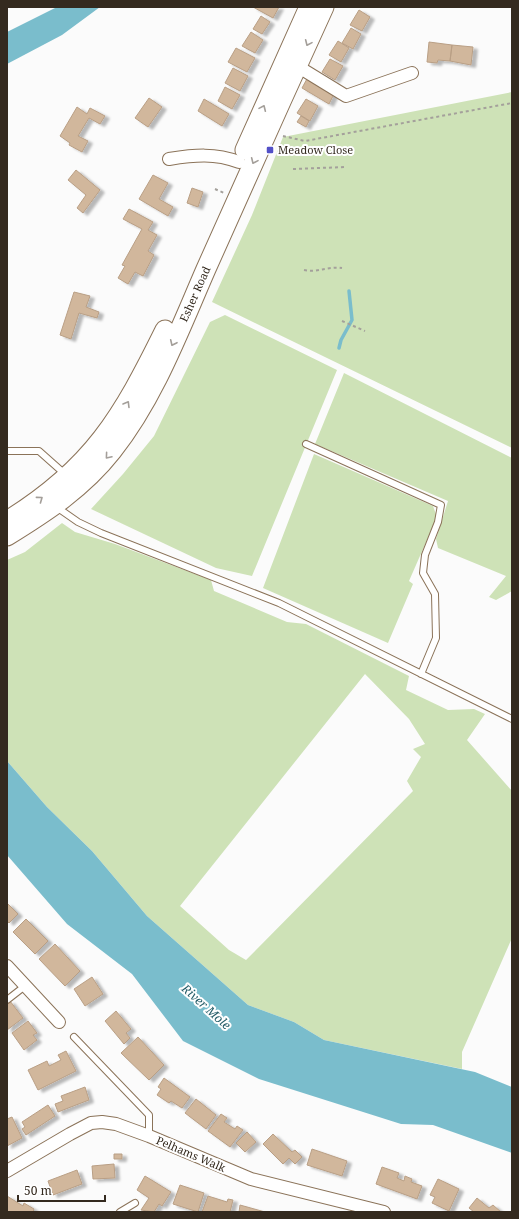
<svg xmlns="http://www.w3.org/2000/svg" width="519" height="1219" font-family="'Noto Serif',serif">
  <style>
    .green { fill: #cee2b7; fill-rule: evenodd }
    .water { fill: #7abdcc }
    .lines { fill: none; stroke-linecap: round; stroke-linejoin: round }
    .stream { stroke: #7abdcc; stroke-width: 3.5 }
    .building { fill: #d1b79c; stroke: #b99f85; filter: url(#shadow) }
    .service-casing { stroke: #8b7359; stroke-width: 8 }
    .minor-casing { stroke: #8b7359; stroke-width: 14 }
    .primary-casing { stroke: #8b7359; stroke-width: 21 }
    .path { stroke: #a4a09b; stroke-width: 2; stroke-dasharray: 3 3; stroke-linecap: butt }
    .service { stroke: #fff; stroke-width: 6 }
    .minor { stroke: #fff; stroke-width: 12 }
    .primary { stroke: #fff; stroke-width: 19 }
    .oneway { stroke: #a49f9a }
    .poi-dot { fill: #5350c7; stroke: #fff; stroke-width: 1.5 }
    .labels { text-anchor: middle; stroke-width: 4; stroke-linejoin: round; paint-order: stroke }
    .poi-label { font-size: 11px; fill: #342a1f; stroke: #fff; text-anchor: start }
    .street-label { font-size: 11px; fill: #342a1f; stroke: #fff }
    .water-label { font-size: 12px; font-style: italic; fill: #265e69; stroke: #fff }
  </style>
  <defs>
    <filter id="shadow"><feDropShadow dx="4.5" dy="2.5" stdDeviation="1" flood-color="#0004"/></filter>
  </defs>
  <rect width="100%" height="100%" fill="#fbfbfb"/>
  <path class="green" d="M512 92V448L212 302 252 215 283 137Z
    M225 315 337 370 252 576 216 568 91 509 123 474 154 436 210 322Z
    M344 373 512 458V591L496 600 489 597 506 576 438 548 436 539 448 501 315 444Z
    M314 454 433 506 437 517 409 581 413 584 388 643 263 588Z
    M62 523 75 532 115 544 211 580 214 591 287 622 306 624 409 676 406 690 448 710 474 709 485 714 467 740 512 791V938L462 1052V1069L324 1040 294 1022 248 1005 147 916 92 851 47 807 7 761V560L25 552ZM365 674 409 719 425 744 413 749 421 757 407 781 413 791 246 960 229 950 180 906Z"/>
  <path class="water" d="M57 7H100L62 35 7 64V32Z
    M7 761 47 807 92 851 147 916 248 1005 294 1022 324 1040 475 1072 512 1087V1153L433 1125 401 1124 259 1079 183 1041 132 974 67 924 7 855Z"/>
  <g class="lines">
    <path class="stream" d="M339 348 341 340 352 320 349 291"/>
  </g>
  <path class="building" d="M253 7H279L273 18Z
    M359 10 370 17 362 31 350 25Z
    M261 16 270 22 262 34 253 29Z
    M351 28 361 34 353 49 342 43Z
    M251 32 263 40 255 53 242 46Z
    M338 41 349 48 341 62 329 55Z
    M429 42 452 45 450 61 438 60 437 63 427 62Z
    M452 45 473 47 471 65 450 61Z
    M236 48 255 58 247 72 228 62Z
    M330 59 343 66 335 80 322 72Z
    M233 68 248 76 240 91 225 83Z
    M308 77 335 92 329 104 302 88Z
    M225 87 240 95 232 109 218 101Z
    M149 98 162 107 148 127 135 118Z
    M204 99 229 114 222 126 198 111Z
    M306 99 318 106 310 121 297 113Z
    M77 107 87 114 90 108 105 116 100 124 89 118 78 136 88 141 82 152 69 145 70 143 60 136Z
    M301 116 309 121 306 127 297 122Z
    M76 170 100 190 83 213 77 208 86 195 68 180Z
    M153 175 168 183 159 199 173 207 168 216 139 199Z
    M192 188 203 192 198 207 187 203Z
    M129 209 153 222 148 230 157 235 148 251 154 255 143 276 135 272 128 284 118 278 125 266 122 265 142 229 123 219Z
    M74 292 90 296 86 307 99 312 97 318 79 313 71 339 60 335Z
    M7 903 18 914 9 923 7 921Z
    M26 919 48 941 35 954 13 932Z
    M55 944 80 971 65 986 39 959Z
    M92 977 103 994 85 1006 74 989Z
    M10 1001 23 1018 7 1030V1003Z
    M116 1011 131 1029 126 1033 130 1038 124 1044 105 1021Z
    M28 1021 37 1033 33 1035 37 1040 24 1050 12 1033Z
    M138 1037 164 1065 149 1080 121 1053Z
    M66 1051 76 1071 38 1090 28 1070 47 1061 49 1066 61 1060 58 1055Z
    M164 1078 190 1097 182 1108 171 1101 169 1103 157 1095 161 1089 158 1087Z
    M85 1087 89 1100 58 1112 55 1104 63 1101 61 1096Z
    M196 1099 216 1115 206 1129 185 1113Z
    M48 1105 55 1116 26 1135 22 1129 25 1127 22 1122Z
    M221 1114 227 1118 224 1122 235 1129 237 1126 243 1130 230 1147 208 1131Z
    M12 1117 22 1138 7 1146V1119Z
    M247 1132 256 1142 245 1152 236 1143Z
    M273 1134 292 1152 295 1150 302 1157 295 1164 289 1158 283 1164 263 1144Z
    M312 1149 347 1161 342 1176 307 1165Z
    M114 1154H122V1159H114Z
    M114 1164 115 1178 93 1179 92 1166Z
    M382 1167 399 1173 397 1178 404 1181 405 1176 412 1179 411 1182 422 1186 417 1199 376 1184Z
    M77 1170 82 1184 53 1195 48 1181Z
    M145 1176 171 1192 162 1206 159 1204 154 1212 141 1210 149 1198 137 1190Z
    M438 1179 459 1189 449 1211 432 1203 435 1197 430 1195Z
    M180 1185 204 1193 198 1212 173 1204Z
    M7 1196 23 1206 24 1203 34 1209 33 1212H7Z
    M208 1196 227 1202 228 1199 233 1200 230 1212H202Z
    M477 1198 489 1208 493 1205 501 1212H474L469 1208Z
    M240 1205 265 1212H239Z"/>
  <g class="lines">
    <defs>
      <path id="service" d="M306 444 441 505 438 522 425 555 423 573 435 594 436 638 421 674
        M7 451H39L66 475
        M55 506 78 522 101 533 279 603 512 719
        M7 1000 25 986
        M74 1037 149 1115V1136
        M120 1212 135 1203"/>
      <path id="minor" d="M297 66 346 96 412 73
        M169 159C195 155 215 153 239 162
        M7 966 59 1022
        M7 1171 70 1134 91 1123 102 1122 116 1124 149 1136 251 1179 384 1212"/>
      <path id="primary" d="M245 150 309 7
        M7 521C93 468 122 417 165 330
        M7 536C46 512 83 488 112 451 154 398 179 331 206 269 245 182 284 94 324 7"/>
    </defs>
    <use href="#service" class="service-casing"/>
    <use href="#minor" class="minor-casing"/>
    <use href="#primary" class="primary-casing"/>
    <path class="path" d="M283 136 305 141 512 103
      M293 169 346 167
      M215 189 224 193
      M304 270C318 273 328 266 342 268
      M342 321 365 331"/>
    <use href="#service" class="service"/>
    <use href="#minor" class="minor"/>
    <use href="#primary" class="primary"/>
  </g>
  <defs><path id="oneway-chevron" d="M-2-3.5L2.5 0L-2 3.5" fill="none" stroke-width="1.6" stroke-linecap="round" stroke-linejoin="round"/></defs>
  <g class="oneway">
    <use href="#oneway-chevron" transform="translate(308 43) rotate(114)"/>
    <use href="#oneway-chevron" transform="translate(263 108) rotate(-66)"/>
    <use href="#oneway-chevron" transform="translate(254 161) rotate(114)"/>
    <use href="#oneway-chevron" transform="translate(173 343) rotate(115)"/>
    <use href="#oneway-chevron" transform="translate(127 404) rotate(-59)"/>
    <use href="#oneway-chevron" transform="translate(108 456) rotate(130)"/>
    <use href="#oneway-chevron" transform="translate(40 499) rotate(-36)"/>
  </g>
  <rect class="poi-dot" x="266" y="146" width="8" height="8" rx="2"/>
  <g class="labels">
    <g class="poi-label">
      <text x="278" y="154">Meadow Close</text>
    </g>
    <g class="street-label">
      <text transform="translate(195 294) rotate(-66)" y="4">Esher Road</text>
      <text transform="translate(191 1154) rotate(23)" y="4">Pelhams Walk</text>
    </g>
    <g class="water-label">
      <text transform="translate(206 1007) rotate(42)" y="4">River Mole</text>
    </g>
  </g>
  <rect width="519" height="1219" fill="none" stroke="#342a1f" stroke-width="16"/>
  <path d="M18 1195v6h87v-6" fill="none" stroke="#342a1f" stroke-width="2"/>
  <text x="24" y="1195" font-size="12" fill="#342a1f" stroke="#ffffff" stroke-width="3" paint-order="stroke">50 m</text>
</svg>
